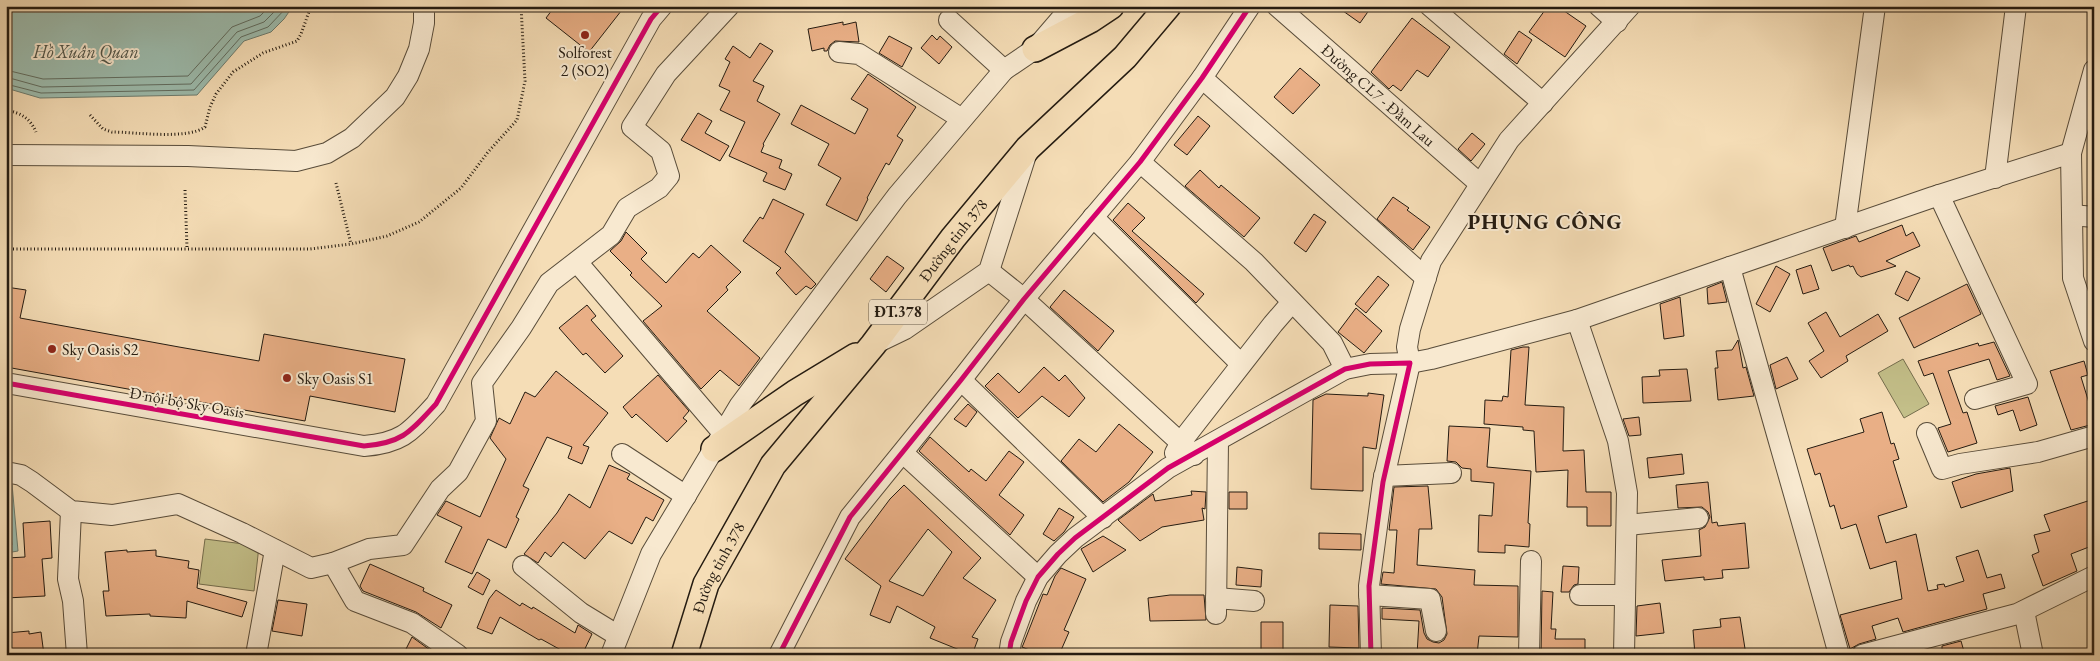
<svg xmlns="http://www.w3.org/2000/svg" width="2100" height="661" font-family="'EB Garamond',serif">
  <style>
    .green { fill: #c3bf89; stroke: #746d4d }
    .water { fill: #9cbcae; stroke: #6c7c6f }
    .lines { fill: none; stroke-linecap: round; stroke-linejoin: round }
    .shore { stroke: #606c60; stroke-width: 1 }
    .building { fill: #e9af86; stroke: #241b11; fill-rule: evenodd }
    .minor-casing { stroke: #584c3a; stroke-width: 22 }
    .major-casing { stroke: #241b11; stroke-width: 28 }
    .path { stroke: #241b11; stroke-width: 3; stroke-dasharray: 1 2.5; stroke-linecap: butt }
    .minor { stroke: #f8e9d0; stroke-width: 20 }
    .major { stroke: #f5ddb6; stroke-width: 25 }
    .cycleway-casing { stroke: #f8e9d0; stroke-width: 8 }
    .cycleway { stroke: #d6006c; stroke-width: 5 }
    .poi-dot { fill: #8f2418; stroke: #f8e9d0; stroke-width: 2 }
    .labels { text-anchor: middle; stroke-width: 4; stroke-linejoin: round; paint-order: stroke }
    .shield { fill: #f8e9d0; stroke: #64594a; stroke-width: 1 }
    .shield-label { font-size: 15px; font-weight: bold; fill: #241b11 }
    .poi-label { font-size: 16px; fill: #241b11; stroke: #f8e9d0; text-anchor: start }
    .street-label { font-size: 16px; fill: #241b11; stroke: #f8e9d0 }
    .water-label { font-size: 18px; font-style: italic; fill: #4e5348; stroke: #f8e9d0 }
    .district-label { font-size: 21px; font-weight: bold; letter-spacing: 1px; fill: #241b11; stroke: #f8e9d0 }
  </style>
  <rect width="100%" height="100%" fill="#f5ddb6"/>
  <filter id="stains"><feTurbulence type="fractalNoise" baseFrequency=".004" numOctaves="4"/><feColorMatrix values="0 0 0 0 .2 0 0 0 0 .09 0 0 0 0 .02 0 0 0 .5 -.17"/></filter>
  <radialGradient id="worn" r=".72"><stop offset=".6" stop-color="#630" stop-opacity="0"/><stop offset="1" stop-color="#630" stop-opacity=".3"/></radialGradient>
  <path class="green" d="M1903 359 1929 404 1904 418 1878 373Z
    M205 539 259 546 254 591 199 584Z"/>
  <path class="water" d="M6 6H293L284 19 271 32 244 41 197 95 40 98 6 88Z
    M12 484 18 551 6 553V485Z"/>
  <g class="lines">
    <path class="shore" d="M6 70 43 79 188 76 232 27 260 16 270 6
      M6 77 42 87 191 84 237 32 264 22 280 6
      M6 84 41 93 194 90 241 37 268 27 288 6
      M6 490 12 545 6 548"/>
  </g>
  <path class="building" d="M555 6H625L589 52 546 18Z
    M1336 6H1372L1360 23Z
    M1548 6H1557L1586 26 1565 57 1529 32Z
    M1412 18 1450 47 1428 77 1417 70 1401 91 1393 85 1389 89 1371 72Z
    M843 22V25L856 22 859 42 835 41 830 45 827 51H824V48L812 51 808 29Z
    M1519 31 1532 40 1517 64 1504 54Z
    M932 35 937 40 940 36 952 47 939 64 921 48Z
    M889 36 912 48 902 67 879 53Z
    M760 43 773 51 753 81 764 86 757 101 780 114 763 144 764 145 761 152 782 160 779 168 792 174 785 190 763 181 767 173 729 156 745 122 720 110 730 91 719 86 730 62 725 59 733 46 750 58Z
    M1300 68 1320 85 1293 114 1274 97Z
    M868 74 916 107 897 136 903 140 889 165 886 163 867 198 868 199 857 221 826 205 841 178 818 165 829 144 791 124 801 105 855 134 868 109 851 99Z
    M698 113 712 121 705 133 729 146 720 161 681 140Z
    M1198 116 1210 126 1187 155 1174 145Z
    M1472 133 1485 144 1471 161 1458 149Z
    M1200 170 1219 188 1221 185 1260 218 1244 237 1185 186Z
    M1393 197 1409 208 1407 210 1430 227 1413 250 1377 219Z
    M773 199 804 214 785 252 816 284 811 289 806 286 796 295 776 273 781 268 743 241 760 217 763 219Z
    M1128 203 1145 218 1132 231 1204 294 1196 303 1113 220Z
    M1314 214 1326 222 1306 252 1294 243Z
    M1902 225 1906 236 1913 232 1920 246 1886 261 1896 266 1861 277 1857 274 1853 266 1850 267 1849 265 1832 271 1823 248 1856 236 1859 242Z
    M626 232 647 253 641 259 666 283 693 253 699 258 711 245 741 272 726 287 728 290 707 311 760 358 739 386 720 370 701 389 643 321 662 306 630 275 632 273 610 251 621 241Z
    M887 256 904 268 886 292 870 279Z
    M1811 265 1819 289 1803 294 1796 270Z
    M1776 266 1790 274 1770 312 1756 304Z
    M1906 271 1920 278 1908 301 1895 294Z
    M1378 276 1389 285 1366 313 1355 304Z
    M1722 282 1727 302 1708 304 1707 288Z
    M1967 284 1981 314 1914 348 1899 318Z
    M6 287 26 290 20 318 179 347 259 361 264 334 405 359 395 412 310 396 305 421 6 367Z
    M1064 290 1114 331 1098 351 1050 307Z
    M1680 297 1684 336 1664 339 1660 304Z
    M587 305 596 316 591 320 623 356 605 373 586 353 583 355 559 328Z
    M1356 308 1382 331 1364 353 1338 332Z
    M1826 312 1840 337 1878 314 1888 331 1846 356 1848 361 1821 378 1809 361 1824 351 1808 323Z
    M1738 340 1743 368 1746 367 1754 396 1718 400 1715 368H1718L1716 351 1732 350Z
    M1994 342 2010 376 1997 380 1989 359 1948 371 1963 413 1967 412 1977 443 1948 452 1938 428 1951 424 1933 373 1924 376 1918 361 1978 343 1979 346Z
    M1523 347H1529L1525 405 1564 407 1563 451 1584 450 1586 492H1611V526H1587V507H1567L1568 470 1536 472 1534 431 1523 430V427L1484 424 1485 400 1502 401 1503 396 1508 397 1511 350Z
    M1787 357 1798 379 1776 389 1770 365Z
    M2084 361 2088 375 2081 377 2094 419V424L2071 430 2050 371Z
    M1044 367 1059 381 1065 375 1085 398 1069 417 1042 396 1018 418 985 386 998 373 1019 393Z
    M1687 369 1691 401 1643 403 1642 377 1660 376 1659 370Z
    M556 371 608 413 583 445 589 447 582 464 568 458 572 447 547 437 523 486 529 489 516 517 519 519 506 548 488 539 472 574 445 562 462 527 437 515 446 501 480 517 506 459 490 438 499 418 510 424 525 392 535 397Z
    M658 375 689 411 683 418 687 421 667 442 636 414 632 418 623 407Z
    M1368 393 1384 395 1376 449 1363 447V491L1311 489 1313 400 1326 394 1368 396Z
    M2028 397 2037 425 2020 431 2013 410 1998 415 1995 406Z
    M968 404 977 412 966 427 954 419Z
    M1882 412 1891 444 1894 443 1899 459 1893 461 1907 507 1878 516 1886 543 1916 534 1928 591 1938 589 1937 585 1944 584 1945 587 1964 581 1956 557 1978 550 1987 578 2001 574 2005 588 1983 594 1987 609 1954 618 1903 632 1898 618 1872 626 1876 639 1859 644 1850 649 1840 615 1902 599 1896 561 1870 569 1856 524 1841 529 1834 505 1830 507 1820 473 1815 475 1807 449 1864 432 1860 419Z
    M1639 417 1641 435 1629 436 1623 419Z
    M1119 424 1153 452 1129 482 1103 502 1061 461 1079 439 1096 452Z
    M1449 426 1490 428 1487 467 1531 471 1528 523 1530 524 1529 547 1505 545V553L1478 552 1479 515 1492 516 1494 483 1471 481V469L1462 468 1456 462 1447 461Z
    M930 437 969 472 971 469 986 481 1009 451 1024 462 999 495 1024 515 1010 535 919 451Z
    M1682 454 1684 474 1649 478 1647 458Z
    M609 465 630 474 627 479 664 500 653 521 646 517 632 544 609 531 585 559 563 542 551 557 545 552 538 563 524 554 557 513 569 494 590 508Z
    M2010 468 2013 491 1961 508 1952 482 1976 474Z
    M1708 482 1712 523 1717 522 1718 526 1745 523 1749 568 1722 570 1723 578 1704 580V577L1665 581 1662 560 1701 556 1699 530 1705 527 1710 517 1708 512 1702 507 1678 508 1676 485Z
    M904 485 981 558 963 578 996 600 972 637 978 639 972 655 930 638 935 627 897 606 890 623 870 615 881 586 845 559 890 499ZM928 529 952 552 923 596 889 581Z
    M1428 486 1432 529H1419L1417 565 1475 570 1474 585 1518 586V637L1479 636 1477 655H1417L1419 621 1382 619V608L1420 610 1424 633 1427 639 1433 642 1439 643 1444 640 1447 634 1442 597 1436 589 1381 584 1383 572 1394 573 1397 530H1389L1394 487Z
    M1191 491 1206 492 1205 509 1202 508 1204 520 1162 527 1140 541 1118 520 1153 494 1155 501 1192 495Z
    M1229 492H1247V509H1229Z
    M2094 499V545L2071 554 2077 571 2043 586 2032 555 2039 552 2034 535 2050 531 2044 515Z
    M1059 508 1074 517 1064 532 1054 541 1043 534Z
    M50 521 52 558 42 559 45 596 6 598 7 558 25 557 23 523Z
    M1319 533 1361 534V550L1319 549Z
    M1103 536 1126 550 1093 572 1081 549Z
    M127 550V552L156 550V556L189 561 188 568 199 570 197 588 247 602 242 617 187 601 186 618 150 616V614L106 616 103 591H109L105 552Z
    M370 564 424 588 423 591 452 605 441 628 416 612 363 591 360 586Z
    M1563 566 1579 567 1578 584 1574 585 1569 592H1561Z
    M1237 567 1262 570 1261 587 1236 585Z
    M1061 568 1086 579 1064 630 1069 632 1059 655H1042L1022 647 1023 645 1043 594 1047 595 1055 576Z
    M477 572 490 580 483 595 468 587Z
    M496 590 520 606 522 603 532 609 533 607 575 633 578 625 592 634 582 655H570L541 639 539 640 500 617 492 634 477 628 489 599Z
    M1542 591 1553 592 1551 629H1556L1555 639H1585V655H1541Z
    M1170 595H1204L1206 620 1150 621 1148 598Z
    M278 600 307 604 302 636 272 631Z
    M1660 603 1664 633 1636 636 1637 606Z
    M1330 605 1358 606 1359 648 1329 647Z
    M1740 617 1746 655H1695L1693 630 1721 627 1720 619Z
    M1261 622H1283V655H1261Z
    M29 631V634L41 632 44 655H6V633Z
    M412 637 437 655H403Z
    M1961 641 1965 655H1942V646Z"/>
  <g class="lines">
    <defs>
      <g id="minor">
        <path id="s1" d="M1277 6 1480 184"/>
        <path d="M1430 6 1543 103"/>
        <path d="M1599 6 1617 22"/>
        <path d="M1630 6 1509 140 1431 261 1410 329 1407 347 1410 363 1431 359 1577 320 1730 267"/>
        <path d="M949 20 1004 70"/>
        <path d="M839 52 859 54 962 119"/>
        <path d="M2094 70 2071 153 2073 278 2094 341"/>
        <path d="M1202 78 1426 278"/>
        <path d="M6 155 188 156 296 161 327 153 352 138 395 97 408 76 419 49 424 23V6"/>
        <path d="M1140 162 1254 262 1332 343 1345 369"/>
        <path d="M1995 178 2016 6"/>
        <path d="M1939 195 2027 384 1975 399"/>
        <path d="M2072 215 2094 217"/>
        <path d="M1093 217 1241 364"/>
        <path d="M1845 228 1875 6"/>
        <path d="M577 262 723 433"/>
        <path d="M989 271 1024 299 1194 455"/>
        <path d="M1577 320 1618 441 1627 493 1624 655"/>
        <path d="M874 344 905 329 989 271 1026 155"/>
        <path d="M961 380 1103 518"/>
        <path d="M6 383 364 446C403 443 411 431 436 404L651 19 662 6"/>
        <path d="M1927 433 1942 469 1960 464 2038 452 2094 436"/>
        <path d="M903 453 1038 577"/>
        <path d="M1175 453 1181 442 1273 324 1292 302"/>
        <path d="M622 454 686 496"/>
        <path d="M6 472 21 475 32 482 71 511 112 515 178 504 242 533 311 568 333 563 355 601 412 623 458 655"/>
        <path d="M1384 476 1451 473"/>
        <path d="M71 511 68 579 73 601 77 655"/>
        <path d="M1627 525 1698 518"/>
        <path d="M333 563 369 549 403 545 440 489 458 472 486 421 482 383 521 328 549 283 611 235 627 208 659 188 669 176 661 151 632 127 666 74 729 6"/>
        <path d="M523 566 581 613 617 635"/>
        <path d="M1369 595 1430 599 1436 631"/>
        <path d="M1580 595H1625"/>
        <path d="M1216 598 1254 601"/>
        <path d="M2024 611 2033 655"/>
        <path d="M1216 614 1218 441"/>
        <path d="M256 655 275 550"/>
        <path d="M611 655 651 554 740 405 897 196 1004 70 1035 49 1072 6"/>
        <path d="M779 655 850 517 961 380 1024 299 1140 162 1202 78 1250 6"/>
        <path d="M1009 655 1011 642 1026 601 1038 577 1058 554 1075 538 1168 468 1345 369 1370 364 1410 363 1383 482 1369 586 1371 655"/>
        <path d="M1529 655 1531 561"/>
        <path d="M1839 655C1804 525 1765 396 1730 267L1933 197 2071 153"/>
        <path d="M1862 655 2017 614 2094 576"/>
      </g>
      <g id="major">
        <path d="M1035 49 1090 20 1111 6"/>
        <path d="M714 449 795 393 856 356"/>
        <path id="s2" d="M684 655 706 584 773 465 873 345 953 238 1028 148 1125 57 1168 6"/>
      </g>
    </defs>
    <use href="#minor" class="minor-casing"/>
    <use href="#major" class="major-casing"/>
    <path class="path" d="M6 110C21 113 30 118 36 132
      M90 115 103 129 112 132C136 132 187 140 205 127L210 107 216 94 233 72 263 53 297 41 301 34 311 6
      M336 183 351 244
      M185 190 187 248
      M6 249H310L351 244 387 236 419 222 461 188 488 152 517 120 525 81 521 6"/>
    <use href="#minor" class="minor"/>
    <use href="#major" class="major"/>
    <defs>
      <path id="cycleway" d="M6 383 364 446C403 443 411 431 436 404L651 19 662 6
        M779 655 850 517 961 380 1024 299 1140 162 1202 78 1250 6
        M1009 655 1011 642 1026 601 1038 577 1058 554 1075 538 1168 468 1345 369 1370 364 1410 363 1383 482 1369 586 1371 655"/>
    </defs>
    <use href="#cycleway" class="cycleway-casing"/>
    <use href="#cycleway" class="cycleway"/>
  </g>
  <g class="poi-dot">
    <circle cx="585" cy="35" r="5"/>
    <circle cx="52" cy="349" r="5"/>
    <circle cx="287" cy="378" r="5"/>
  </g>
  <g class="labels">
    <rect class="shield" x="869" y="299.5" width="58" height="25" rx="4"/>
    <g class="shield-label">
      <text x="898" y="317">ĐT.378</text>
    </g>
    <g class="poi-label">
      <text x="585" y="58" text-anchor="middle">Solforest<tspan x="585" dy="18">2 (SO2)</tspan></text>
      <text x="62" y="355">Sky Oasis S2</text>
      <text x="297" y="384">Sky Oasis S1</text>
    </g>
    <g class="street-label">
      <text dy="6" stroke="none"><textPath href="#s1" startOffset="135">Đường CL7 - Đầm Lau</textPath></text>
      <text dy="6" stroke="none"><textPath href="#s2" startOffset="499">Đường tỉnh 378</textPath></text>
      <text transform="translate(187 402) rotate(10)" y="6">Đ nội bộ Sky Oasis</text>
      <text dy="6" stroke="none"><textPath href="#s2" startOffset="94">Đường tỉnh 378</textPath></text>
    </g>
    <g class="water-label">
      <text x="86" y="58">Hồ Xuân Quan</text>
    </g>
    <g class="district-label">
      <text x="1545" y="229">PHỤNG CÔNG</text>
    </g>
  </g>
  <rect width="2100" height="661" fill="none" stroke="#f5ddb6" stroke-width="25"/>
  <rect x="8" y="8" width="2085" height="646" fill="none" stroke="#241b11" stroke-width="2.5"/>
  <rect x="12" y="12" width="2075" height="636" fill="none" stroke="#241b11"/>
  <rect width="100%" height="100%" filter="url(#stains)"/>
  <rect width="100%" height="100%" fill="url(#worn)"/>
</svg>
